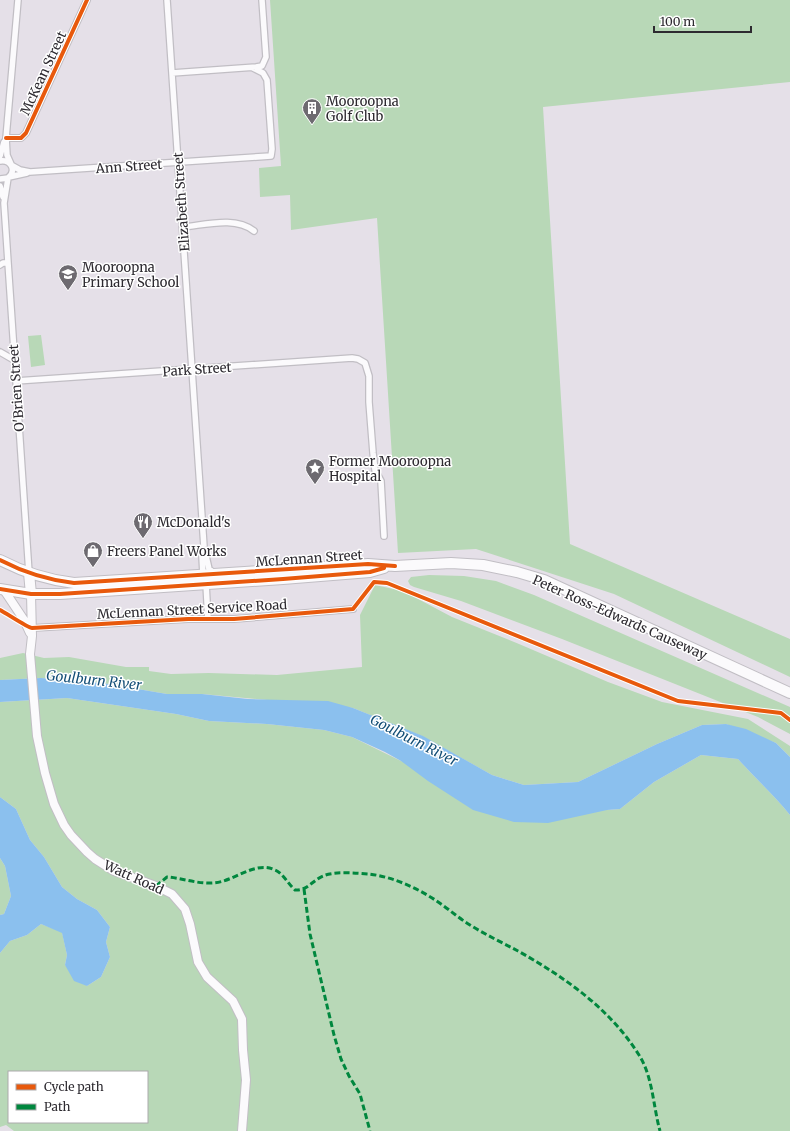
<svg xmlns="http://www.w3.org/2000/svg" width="790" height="1131" font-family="Merriweather,serif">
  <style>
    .green { fill: #b8d8b7; fill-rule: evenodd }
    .water { fill: #8bc0ee }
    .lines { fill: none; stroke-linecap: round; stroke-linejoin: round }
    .street-casing { stroke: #c1bec4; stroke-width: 8 }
    .secondary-casing { stroke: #c1bec4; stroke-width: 10 }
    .highway-casing { stroke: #c1bec4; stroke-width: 12 }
    .street { stroke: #fbfafc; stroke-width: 5.5 }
    .secondary { stroke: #fbfafc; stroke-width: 8 }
    .highway { stroke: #fbfafc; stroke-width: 10 }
    .quiet { stroke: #00873e; stroke-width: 3; stroke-dasharray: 6 3; stroke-linecap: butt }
    .cycleway-casing { stroke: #fff; stroke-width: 6 }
    .cycleway { stroke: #e8590c; stroke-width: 4 }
    .labels { text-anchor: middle; stroke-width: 3; stroke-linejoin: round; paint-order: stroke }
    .street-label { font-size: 13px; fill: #2d2a30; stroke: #fff }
    .poi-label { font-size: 13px; fill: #2d2a30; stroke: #fff; text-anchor: start }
    .water-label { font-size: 14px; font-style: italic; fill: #144f77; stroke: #fff }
  </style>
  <rect width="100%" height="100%" fill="#e5e0e8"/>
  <path class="green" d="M270 0H790V82L543 107 570 544 790 639V677L614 594 476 549 398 553 377 218 291 230 290 195 260 197 259 168 281 166Z
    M41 335 45 365 31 367 28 336Z
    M429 575 464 576 496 581 534 595 790 707V734L758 717 562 639 461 601 414 587 410 585 408 581 411 577Z
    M375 585 403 591 452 617 519 644 608 682 662 702 748 719 790 746V757L776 743 726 724 702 725 657 744 578 782 524 785 492 775 422 736 353 708 202 694H167L102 683 41 678 0 680V658L23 653 44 658 69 657 126 667H149V671L171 674 209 673 277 675 362 667 360 615Z
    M67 698 176 714 209 721 267 724 324 730 352 737 401 761 607 810 620 809 654 782 701 755 738 759C755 778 774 795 790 815V1131H14L6 1125 0 1127V953L10 941 27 935 41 924 62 932 67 955 65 965 87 986 101 977 110 957 106 942 110 927 97 910 77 899 62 887 44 857 30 840 16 809 0 797V702ZM9 1072H147V1122H9Z
    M0 858 5 866 11 896 4 914 0 915Z"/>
  <path class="water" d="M41 678 102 683 167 694H202L248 699 328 701 353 708 423 736 492 775 524 785 578 782 657 744 702 725 726 724 746 729 776 743 790 757V815C774 795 755 778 738 759L701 755 654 782 620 809 607 810 548 823 514 822 473 810 428 781 401 761 385 752 352 737 324 730 267 724 209 721 176 714 67 698 0 702V680Z
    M0 797 16 809 30 840 44 857 62 887 77 899 97 910 110 927 106 942 110 957 101 977 87 986 74 981 65 965 67 955 62 933 41 924 27 935 10 941 0 953V915L4 914 11 896 5 866 0 858Z"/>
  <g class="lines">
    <defs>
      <path id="street" d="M167 0 204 547 209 569 214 573
        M172 73 256 67 262 66 266 57 262 0
        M6 138H21L26 133 87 0
        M0 156 4 142
        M0 161C11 159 17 171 8 178L0 179
        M11 164 7 155 6 138 18 0
        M11 165 20 170 30 172 271 156 272 149 267 80 263 73 253 68
        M9 177 27 173
        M8 178 4 203 29 573
        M0 186 3 197
        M183 227C205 225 235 216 254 231
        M0 265 3 263H8
        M0 352 14 360
        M16 381 352 358 358 359 365 363 369 376V402L373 453 375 470 381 481 384 536
        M203 575 202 556 203 549
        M206 584 208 619
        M32 628 188 619H234L353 609"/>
      <path id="secondary" d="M4 590 24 620 30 633
        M31 594 32 636 30 654 37 736 45 773 54 804 64 825 71 835 87 852 95 859 114 871 156 886 172 894 185 909 190 924 198 962 207 977 233 1001 242 1019 243 1050 246 1080 242 1131"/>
      <path id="highway" d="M0 560C23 572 48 580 74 583L368 564 395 566 451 563 483 565 517 572 544 580 790 693
        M29 573 31 594
        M0 589 31 594H60L283 579 370 572 384 568"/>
    </defs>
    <use href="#street" class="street-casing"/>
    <use href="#secondary" class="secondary-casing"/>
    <use href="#highway" class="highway-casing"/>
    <use href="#street" class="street"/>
    <use href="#secondary" class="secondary"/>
    <use href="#highway" class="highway"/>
    <path class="quiet" d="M156 886 167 877C182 878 197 884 213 883 234 882 255 860 275 870 283 873 288 884 295 890 307 891 313 880 323 876 334 871 357 873 369 874 394 877 420 889 441 904 451 911 460 919 470 925 486 935 503 943 518 951 566 978 610 1009 639 1055 653 1077 653 1106 660 1131
      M304 889 310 934 334 1035 341 1059 349 1076 360 1094 370 1131"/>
    <defs>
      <path id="cycleway" d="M6 138H21L26 133 87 0
        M0 560C23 572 48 580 74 583L368 564 395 566
        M0 589 31 594H60L283 579 370 572 384 568
        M0 610C6 613 28 628 32 628L188 619H234L353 609 374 582 387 583 678 701 781 713 790 720"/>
    </defs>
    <use href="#cycleway" class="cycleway-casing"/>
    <use href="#cycleway" class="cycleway"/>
  </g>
  <defs>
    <symbol id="building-pin" viewBox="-11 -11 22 30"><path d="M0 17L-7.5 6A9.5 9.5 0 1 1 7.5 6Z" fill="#6d6a70" stroke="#fff"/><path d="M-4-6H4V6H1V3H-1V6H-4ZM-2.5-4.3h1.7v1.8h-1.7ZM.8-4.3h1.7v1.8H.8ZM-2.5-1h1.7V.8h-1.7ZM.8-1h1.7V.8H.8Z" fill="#fff"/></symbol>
    <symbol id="school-pin" viewBox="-11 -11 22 30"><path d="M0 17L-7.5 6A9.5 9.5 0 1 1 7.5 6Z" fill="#6d6a70" stroke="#fff"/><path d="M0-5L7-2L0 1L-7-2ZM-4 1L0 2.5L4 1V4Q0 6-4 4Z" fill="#fff"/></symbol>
    <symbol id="sight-pin" viewBox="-11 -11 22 30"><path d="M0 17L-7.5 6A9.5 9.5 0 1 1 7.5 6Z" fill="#6d6a70" stroke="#fff"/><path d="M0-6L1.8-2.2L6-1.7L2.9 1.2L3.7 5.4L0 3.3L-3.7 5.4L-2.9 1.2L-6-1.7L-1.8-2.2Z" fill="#fff"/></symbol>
    <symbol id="restaurant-pin" viewBox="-11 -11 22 30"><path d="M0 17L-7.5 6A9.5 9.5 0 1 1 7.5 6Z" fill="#6d6a70" stroke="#fff"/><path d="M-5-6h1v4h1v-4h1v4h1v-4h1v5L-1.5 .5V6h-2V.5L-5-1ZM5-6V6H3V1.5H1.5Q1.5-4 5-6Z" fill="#fff"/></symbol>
    <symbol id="shop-pin" viewBox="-11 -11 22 30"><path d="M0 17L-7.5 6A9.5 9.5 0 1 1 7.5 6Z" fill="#6d6a70" stroke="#fff"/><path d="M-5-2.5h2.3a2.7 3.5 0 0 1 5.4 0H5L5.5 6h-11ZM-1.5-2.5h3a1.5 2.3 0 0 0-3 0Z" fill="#fff"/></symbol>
  </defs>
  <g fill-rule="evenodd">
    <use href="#building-pin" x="301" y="97" width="22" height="30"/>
    <use href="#school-pin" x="57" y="263" width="22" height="30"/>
    <use href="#sight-pin" x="304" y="457" width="22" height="30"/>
    <use href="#restaurant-pin" x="132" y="511" width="22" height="30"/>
    <use href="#shop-pin" x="82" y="540" width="22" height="30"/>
  </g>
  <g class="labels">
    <g class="street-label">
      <text transform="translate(43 73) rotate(-65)" y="5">McKean Street</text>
      <text transform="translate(129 166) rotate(-4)" y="5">Ann Street</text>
      <text transform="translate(181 202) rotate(-94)" y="5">Elizabeth Street</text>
      <text transform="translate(197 369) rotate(-4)" y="5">Park Street</text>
      <text transform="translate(16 388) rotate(-94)" y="5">O'Brien Street</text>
      <text transform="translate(309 558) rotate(-4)" y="5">McLennan Street</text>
      <text transform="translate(192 609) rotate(-3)" y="5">McLennan Street Service Road</text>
      <text transform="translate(620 617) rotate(24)" y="5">Peter Ross-Edwards Causeway</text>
      <text transform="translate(134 877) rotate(24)" y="5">Watt Road</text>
    </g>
    <g class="poi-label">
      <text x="326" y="106">Mooroopna<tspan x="326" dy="15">Golf Club</tspan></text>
      <text x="82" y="272">Mooroopna<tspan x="82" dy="15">Primary School</tspan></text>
      <text x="329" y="466">Former Mooroopna<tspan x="329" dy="15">Hospital</tspan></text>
      <text x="157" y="527">McDonald's</text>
      <text x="107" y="556">Freers Panel Works</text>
    </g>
    <g class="water-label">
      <text transform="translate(94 680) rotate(6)" y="5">Goulburn River</text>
      <text transform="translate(414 740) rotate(27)" y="5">Goulburn River</text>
    </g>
  </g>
  <rect x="8" y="1071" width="140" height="52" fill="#ffffff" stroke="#abaaac"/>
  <rect x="16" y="1084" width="20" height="6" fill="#e8590c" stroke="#abaaac"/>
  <text x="44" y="1091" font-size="12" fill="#2d2a30">Cycle path</text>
  <rect x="16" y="1104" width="20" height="6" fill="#00873e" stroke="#abaaac"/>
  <text x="44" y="1111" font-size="12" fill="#2d2a30">Path</text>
  <path d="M654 26v6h97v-6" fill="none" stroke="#2d2a30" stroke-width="2"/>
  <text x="660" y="26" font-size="12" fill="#2d2a30" stroke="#ffffff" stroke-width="3" paint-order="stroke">100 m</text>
</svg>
